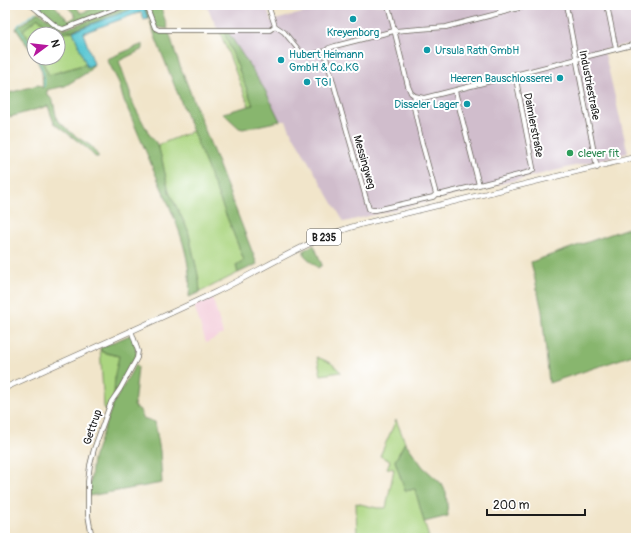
<svg xmlns="http://www.w3.org/2000/svg" width="641" height="543" font-family="Pangolin,sans-serif">
  <style>
    .built { fill: #f4cfdc }
    .industrial { fill: #d0bdcc }
    .green { fill: #abd580; stroke: #64784e }
    .forest { fill: #88b66e; stroke: #526945 }
    .water { fill: #5cc8d4; stroke: #3c7278 }
    .lines { fill: none; stroke-linecap: round; stroke-linejoin: round }
    .stream { stroke: #5cc8d4; stroke-width: 1 }
    .minor-casing { stroke: #676259; stroke-width: 5.5 }
    .major-casing { stroke: #676259; stroke-width: 6 }
    .minor { stroke: #fff; stroke-width: 4 }
    .major { stroke: #fff; stroke-width: 5 }
    .culture-dot { fill: #0f9aa8; stroke: #fff; stroke-width: 1.5 }
    .leisure-dot { fill: #2e9e5b; stroke: #fff; stroke-width: 1.5 }
    .labels { text-anchor: middle; stroke-width: 4; stroke-linejoin: round; paint-order: stroke }
    .shield { fill: #fff; stroke: #606060; stroke-width: 1 }
    .shield-label { font-size: 10px; font-weight: bold; fill: #1c1c1c }
    .culture-label { font-size: 11px; fill: #0d838f; stroke: #fff; text-anchor: start }
    .street-label { font-size: 11px; fill: #1c1c1c; stroke: #fff }
    .leisure-label { font-size: 11px; fill: #27864d; stroke: #fff; text-anchor: start }
  </style>
  <rect width="100%" height="100%" fill="#fff"/>
  <filter id="ink" filterUnits="userSpaceOnUse"><feTurbulence type="fractalNoise" baseFrequency=".025" numOctaves="2"/><feDisplacementMap in="SourceGraphic" scale="8" xChannelSelector="R" yChannelSelector="G"/><feConvolveMatrix kernelMatrix="1 2 1 2 8 2 1 2 1" color-interpolation-filters="sRGB"/></filter>
  <filter id="wash" filterUnits="userSpaceOnUse"><feTurbulence type="fractalNoise" baseFrequency=".012" numOctaves="4" result="noise"/><feDisplacementMap in="SourceGraphic" scale="16" xChannelSelector="R" yChannelSelector="G"/><feGaussianBlur stdDeviation="0.9" result="paint"/><feColorMatrix in="noise" values="0 0 0 0 0 0 0 0 0 0 0 0 0 0 0 0 0 1.4 0 .05"/><feComposite in="paint" operator="in"/></filter>
  <g filter="url(#wash)">
    <rect width="100%" height="100%" fill="#f1e5ca"/>
    <path class="built" d="M212 296 223 334 206 343 194 305Z"/>
    <path class="industrial" d="M206 5H266L271 21 306 12 304 5H636V42L604 50 628 153 344 222 291 132 286 121H280L265 90 228 32 227 30H218Z"/>
    <path class="green" d="M38 18C52 29 54 35 73 31L86 64 48 75 41 58H58V34H34V45L23 30Z
      M220 32H224L253 105 249 106Z
      M193 131 244 260 236 265 238 273 200 292 199 280 188 230 169 192 162 160 158 145Z
      M100 348 102 352 119 356 114 395 106 413 104 407Z
      M317 357 331 363 341 372 321 375Z
      M396 420 405 442 395 461 405 491 415 489 429 538H357L356 503 377 508H386L394 469 387 468 390 461 380 456Z"/>
    <path class="forest" d="M42 5H54L69 21 76 16 66 5H74L81 13 103 5H122L63 27 58 26 38 9Z
      M129 5H145L150 18 148 19 143 5 65 33H56L38 18 23 30 34 45V55L16 29 17 27 27 21 38 12 63 30Z
      M148 5H160L168 29 156 27Z
      M151 21 154 29 159 32H169L177 58 257 264 238 273 236 265 244 260 156 39 150 22Z
      M224 32H228L265 90 280 121 243 129 239 128 223 113 253 105Z
      M143 44V49L119 61 130 92 131 100 149 134 158 145 162 160 169 192 188 230 199 280 200 292 189 297C193 255 174 217 158 180 146 153 135 125 123 98L119 83 107 59Z
      M36 58H41L49 75 86 64 87 67 94 64 88 72 65 86 47 90V94L53 101 57 120 74 135 91 146 99 157H95L88 149 54 123 48 106 10 117 5 107V94L38 85 43 88 42 71Z
      M628 228 632 246 636 245V354L549 383 542 311 531 262Z
      M314 245 322 265 318 268 304 255V250Z
      M130 335 133 336 137 354 114 395 115 374 119 356 102 352 100 348Z
      M136 364 138 367 134 406 140 410 143 418 155 422 160 451 162 483 89 496 93 459 113 404Z
      M405 442 423 467 442 484 446 492 448 516 424 522 415 489 405 491 395 461Z"/>
    <path class="water" d="M143 5 148 19 144 20 141 12 83 33 94 64 87 67 73 31Z"/>
    <g class="lines">
      <path class="stream" d="M40 9 43 5
        M34 52 18 27V25L36 12
        M37 58C42 67 46 76 44 87"/>
    </g>
  </g>
  <g filter="url(#ink)">
    <g class="lines">
      <defs>
        <path id="minor" d="M31 5 57 27 63 29 126 5
          M146 5 155 28 159 30H270L275 26
          M268 5 275 26
          M388 5 408 86 411 93 415 96 424 98 636 44
          M499 5 501 13
          M566 5 597 168
          M607 5 616 49
          M275 26 284 32 302 54 306 56 326 51 329 48 335 46 394 31 446 27 531 5
          M326 51V57L369 209 372 210H376L433 197 436 194
          M455 91 479 185 530 172 533 170V167L515 74
          M415 96 413 103 422 143 436 194
          M436 194H442L479 185
          M92 538 88 515V481L90 465 94 449 111 402 120 389 137 358 138 351 131 330"/>
        <path id="major" d="M5 388C75 356 146 325 216 292 264 269 310 238 362 224L636 157"/>
      </defs>
      <use href="#minor" class="minor-casing"/>
      <use href="#major" class="major-casing"/>
      <use href="#minor" class="minor"/>
      <use href="#major" class="major"/>
    </g>
  </g>
  <g class="culture-dot">
    <circle cx="353" cy="19" r="4"/>
    <circle cx="427" cy="50" r="4"/>
    <circle cx="281" cy="60" r="4"/>
    <circle cx="560" cy="78" r="4"/>
    <circle cx="307" cy="82" r="4"/>
    <circle cx="467" cy="104" r="4"/>
  </g>
  <circle class="leisure-dot" cx="570" cy="153" r="4"/>
  <g class="labels">
    <rect class="shield" x="307" y="229" width="34" height="16" rx="3"/>
    <g class="shield-label">
      <text x="324" y="241">B 235</text>
    </g>
    <g class="culture-label">
      <text x="353" y="36" text-anchor="middle">Kreyenborg</text>
      <text x="435" y="54">Ursula Rath GmbH</text>
      <text x="289" y="58">Hubert Heimann<tspan x="289" dy="13">GmbH &amp; Co.KG</tspan></text>
      <text x="552" y="82" text-anchor="end">Heeren Bauschlosserei</text>
      <text x="315" y="86">TGI</text>
      <text x="459" y="108" text-anchor="end">Disseler Lager</text>
    </g>
    <g class="street-label">
      <text transform="translate(590 85) rotate(79)" y="4">Industriestraße</text>
      <text transform="translate(534 125) rotate(79)" y="4">Daimlerstraße</text>
      <text transform="translate(365 162) rotate(74)" y="4">Messingweg</text>
      <text transform="translate(92 427) rotate(-71)" y="4">Gettrup</text>
    </g>
    <g class="leisure-label">
      <text x="578" y="157">clever fit</text>
    </g>
  </g>
  <rect width="641" height="543" fill="none" stroke="#fff" stroke-width="20"/>
  <g transform="translate(46 46) rotate(75)"><circle r="19" fill="#ffffff" stroke="#a4a4a4"/>
  <path d="M0-3L7 15L0 10L-7 15Z" fill="#b5179e"/>
  <text y="-6" font-size="11" font-weight="bold" text-anchor="middle" fill="#1c1c1c">N</text>
  </g>
  <path d="M487 509v6h98v-6" fill="none" stroke="#1c1c1c" stroke-width="2"/>
  <text x="493" y="509" font-size="12" fill="#1c1c1c" stroke="#ffffff" stroke-width="3" paint-order="stroke">200 m</text>
</svg>
